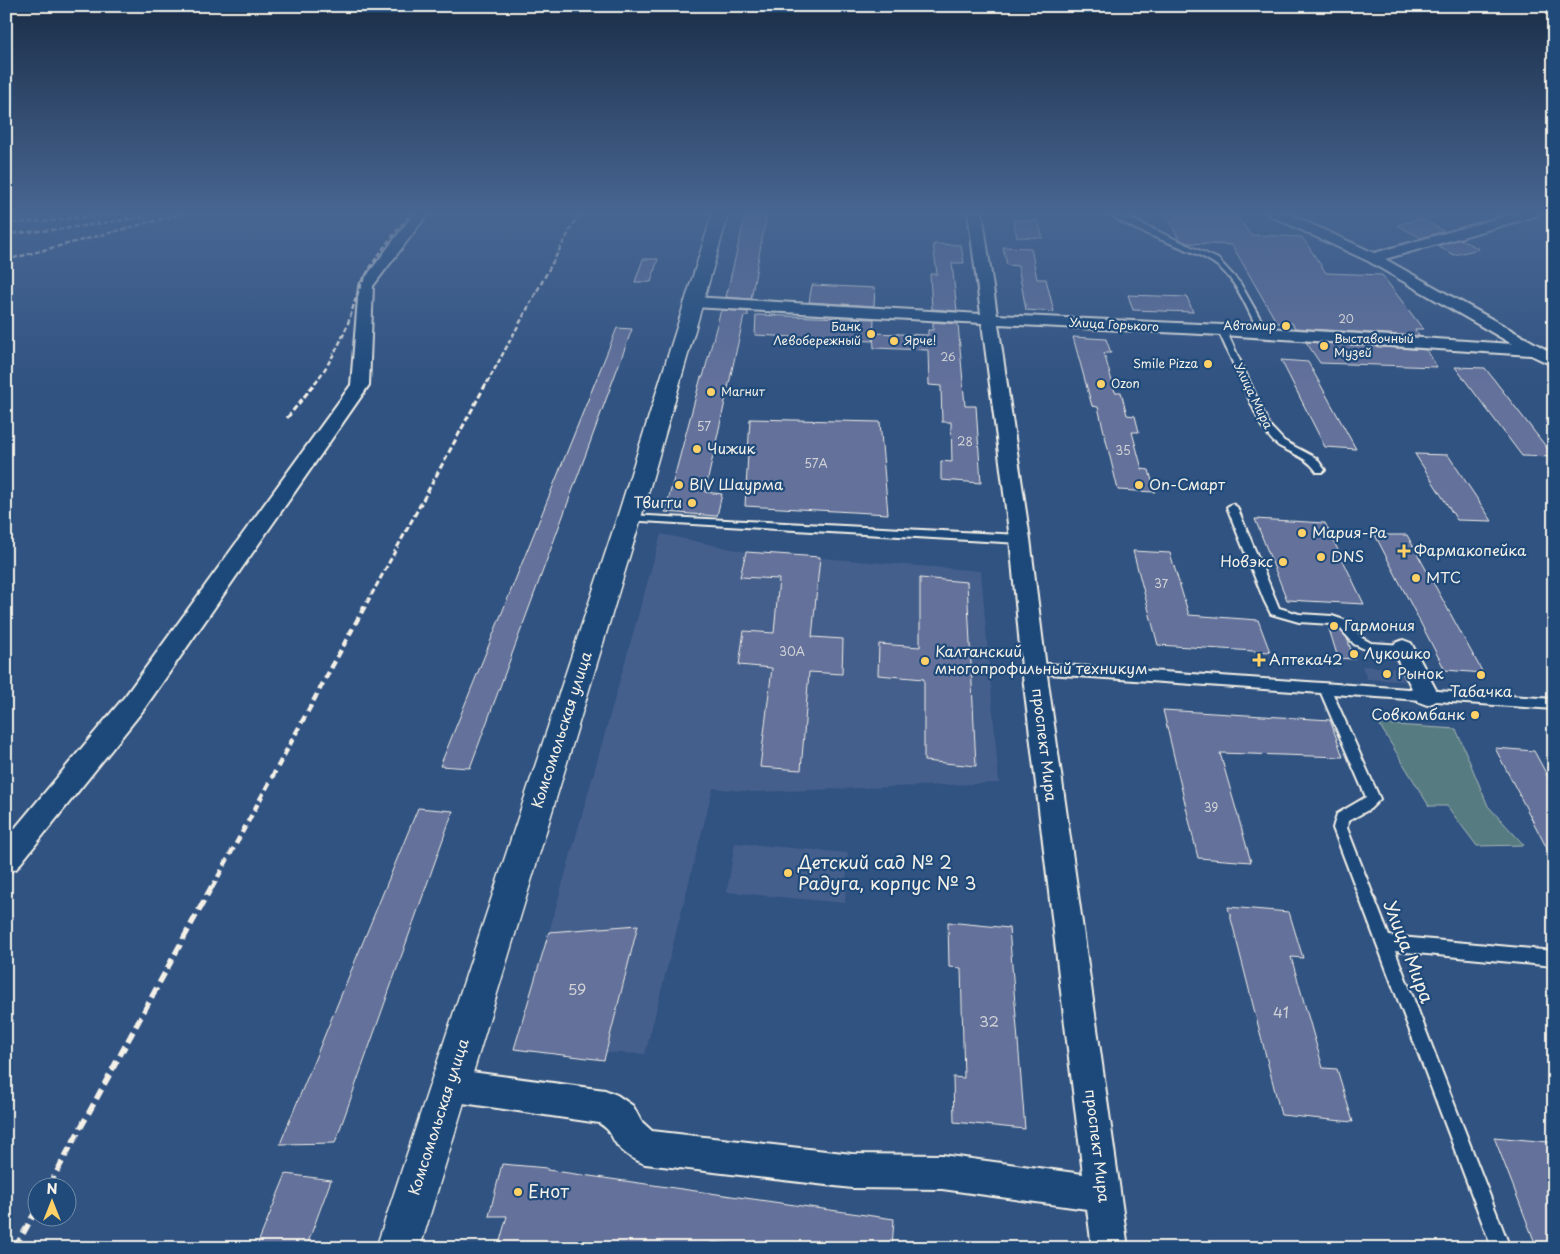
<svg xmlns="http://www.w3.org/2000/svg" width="1560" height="1254" font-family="'Playpen Sans',sans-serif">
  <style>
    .built { fill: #445f8c }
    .green { fill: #577b81; stroke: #a6b6b4 }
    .building { fill: #63719b; stroke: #f4f1e8 }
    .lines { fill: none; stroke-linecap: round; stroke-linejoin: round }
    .lane-casing { stroke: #f4f1e8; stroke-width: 4 }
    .street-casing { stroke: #f4f1e8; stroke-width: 4 }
    .secondary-casing { stroke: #f4f1e8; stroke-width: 3 }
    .lane { fill: #1f4a7a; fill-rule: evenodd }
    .street { fill: #1f4a7a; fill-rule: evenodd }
    .secondary { fill: #1f4a7a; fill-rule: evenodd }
    .rail-far3 { stroke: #f4f1e8; stroke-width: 2.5; stroke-dasharray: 5 2.5; stroke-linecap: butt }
    .rail-far2 { stroke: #f4f1e8; stroke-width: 3; stroke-dasharray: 6 3; stroke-linecap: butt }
    .rail-far1 { stroke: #f4f1e8; stroke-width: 4.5; stroke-dasharray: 8 4.5; stroke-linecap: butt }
    .rail { stroke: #f4f1e8; stroke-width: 5.5; stroke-dasharray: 11 5.5; stroke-linecap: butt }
    .poi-dot { fill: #ffd166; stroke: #1f4a7a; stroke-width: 2 }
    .labels { text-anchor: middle; stroke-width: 4.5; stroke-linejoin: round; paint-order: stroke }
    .far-number-label { font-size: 11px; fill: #d0d1d5 }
    .far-street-label { font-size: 12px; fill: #f4f1e8; stroke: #1f4a7a }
    .far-poi-label { font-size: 12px; fill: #f4f1e8; stroke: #1f4a7a; text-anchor: start }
    .number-label { font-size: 12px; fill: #d0d1d5 }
    .poi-label { font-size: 15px; fill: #f4f1e8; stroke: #1f4a7a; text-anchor: start }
    .street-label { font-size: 15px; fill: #f4f1e8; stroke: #1f4a7a }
    .near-number-label { font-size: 15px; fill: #d0d1d5 }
    .near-poi-label { font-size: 18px; fill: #f4f1e8; stroke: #1f4a7a; text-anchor: start }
    .near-street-label { font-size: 18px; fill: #f4f1e8; stroke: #1f4a7a }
  </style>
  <rect width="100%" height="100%" fill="#315382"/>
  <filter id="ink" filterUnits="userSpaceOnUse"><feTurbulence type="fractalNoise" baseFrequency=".02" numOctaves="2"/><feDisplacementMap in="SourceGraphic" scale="10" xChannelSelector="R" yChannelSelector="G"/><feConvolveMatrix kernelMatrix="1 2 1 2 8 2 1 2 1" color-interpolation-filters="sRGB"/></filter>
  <g filter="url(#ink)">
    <path class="built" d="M661 534 746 552 981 571 999 783 753 792 713 788 645 1054 514 1049 549 932Z
      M1362 666 1405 669 1414 682 1367 679Z
      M735 843 848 853 845 903 727 892Z"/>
    <path class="green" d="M1379 724 1456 729 1488 806 1524 845 1477 846 1447 806H1429Z"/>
    <path class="building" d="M746 212H767L751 299 726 297Z
      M1165 212H1234L1251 235 1302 237 1326 273 1382 275 1423 329H1415L1419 336 1295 328 1292 323H1277L1232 245 1187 243 1179 239Z
      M1421 219 1444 231 1421 238 1397 225Z
      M1013 220 1038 221 1043 238 1017 237Z
      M1460 239 1479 249 1454 255 1437 246Z
      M933 244 961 245 964 263H952L957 311 932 309 930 274H937Z
      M1003 247 1031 248 1037 279H1046L1054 312 1026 310 1018 266 1007 265Z
      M643 259H658L651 282H635Z
      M812 285 875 288 874 306 809 302Z
      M1128 295 1187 297 1193 312 1133 310Z
      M722 310 748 312V316H744L705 492 722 494 717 516 665 512 701 377H703L720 313Z
      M756 315 874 319 873 341 755 335Z
      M933 322 958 324 965 406H976L981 483 941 480V461L952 462 951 422H942L941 386 929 385 928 350 874 348 873 333 928 335V330H933Z
      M617 328 632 329 470 768 440 766Z
      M1073 337 1106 339 1111 353H1104L1115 392H1121L1127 415 1135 416 1139 432H1132L1142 469 1149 470 1155 492 1118 490 1098 407 1092 406Z
      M1306 342 1427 350 1437 367 1320 363Z
      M1281 360 1308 362 1356 449 1325 447Z
      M1455 367 1485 368 1554 457 1522 456Z
      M750 419 880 422 888 514 745 506Z
      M1415 454 1448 455 1492 521 1457 520Z
      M1255 519 1325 523 1364 604 1287 600Z
      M1375 535H1407L1483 673 1445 670Z
      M1133 551 1170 553 1189 615 1258 620 1270 652 1158 645Z
      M746 552 820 557 812 637 843 639 842 674 809 672 801 770 760 767 772 668 739 665 744 631 774 633 779 579 740 577Z
      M920 578 967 582 976 766 924 761V679L878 675 879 644 920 647Z
      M1329 629 1340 630 1347 638 1354 659 1338 658Z
      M1163 710 1330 720 1343 757 1220 753 1251 862 1198 858Z
      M1495 748 1534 751 1554 788V862Z
      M418 808 453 811 335 1143 280 1144Z
      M1228 907 1289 912 1303 958 1291 957 1323 1068 1337 1069 1353 1122 1281 1115Z
      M948 922 1009 928 1025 1129 954 1122 953 1077 964 1078 961 968 949 967Z
      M638 925 604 1060 514 1049 549 932Z
      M1494 1137 1549 1142 1554 1153V1248H1537Z
      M502 1164 547 1168V1170L894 1219 892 1248H765L711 1242 710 1248H498L507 1216H489Z
      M286 1174 331 1180 306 1248H256Z"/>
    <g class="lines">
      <defs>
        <path id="lane" d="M1108 212H1116L1218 259 1240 283 1269 334 1268 336H1262C1247 312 1238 278 1212 262 1183 244 1133 234 1108 212Z
          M1219 328 1226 330 1269 425 1284 441 1316 458 1325 470 1323 472H1317C1307 457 1293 454 1279 446 1271 441 1266 432 1261 425L1218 330Z
          M1232 504 1237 507 1279 608 1299 614 1332 616 1347 621 1362 638 1371 643 1403 645 1407 646 1409 649 1407 652 1369 651 1354 644 1339 627 1331 624 1299 622 1271 614 1264 600 1227 507Z
          M629 515 1020 535 1025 539 1020 543 625 520 624 518 625 516Z
          M1034 663 1554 699V709L1333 694 1380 799 1370 809 1348 821 1347 828 1389 936 1554 951V966L1395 951 1510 1248H1492L1333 828 1337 814 1366 797 1321 693 1034 673 1030 671 1028 668 1030 665Z"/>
        <path id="street" d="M415 212H429L373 286 369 385 144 709 16 869 6 873V839L126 695 351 385 359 286Z
          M968 212H982L997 315 1222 325 1512 344 1368 261 1269 215 1267 212H1285L1374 253 1520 212H1541L1539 215 1385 259 1554 354V366L1531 355 1222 335 998 324 1030 539 1046 668 1128 1248H1092L1087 1209 942 1189 852 1188 645 1164C635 1160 624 1154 617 1145 609 1134 613 1132 599 1123L449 1101 437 1097 433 1085 437 1073 449 1069 605 1090 617 1095 633 1106 641 1121 652 1131 852 1154 942 1155 1083 1174 1022 668 1010 539 982 323 693 307 688 305 685 302 688 299 693 297 981 314Z
          M1403 640 1411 643 1435 688 1439 695 1435 702 1427 705 1419 702 1392 649 1395 643Z"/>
        <path id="secondary" d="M713 212H729L641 518 420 1248H376L617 518Z"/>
      </defs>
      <use href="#lane" class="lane-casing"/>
      <use href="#street" class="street-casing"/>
      <use href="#secondary" class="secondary-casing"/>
      <use href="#lane" class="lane"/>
      <use href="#street" class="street"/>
      <use href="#secondary" class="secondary"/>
      <path class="rail-far3" d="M6 223 48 221 131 212
        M6 234 62 229 143 217
        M6 260 189 212
        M315 383C328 366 339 346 347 326 351 315 354 303 358 292 370 262 392 237 412 212
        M487 383 580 212"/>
      <path class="rail-far2" d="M287 418 316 382
        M367 603 487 382"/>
      <path class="rail-far1" d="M212 888 367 602"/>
      <path class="rail" d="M49 1186 212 886
        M15 1248 38 1207"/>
    </g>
  </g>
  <linearGradient id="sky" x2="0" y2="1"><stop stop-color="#1b2e48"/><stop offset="0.55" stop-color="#486692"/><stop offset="1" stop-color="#486692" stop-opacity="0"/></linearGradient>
  <rect width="1560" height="387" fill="url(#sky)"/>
  <g class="poi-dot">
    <circle cx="1286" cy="326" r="5"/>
    <circle cx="871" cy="334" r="5"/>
    <circle cx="894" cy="341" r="5"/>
    <circle cx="1324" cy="346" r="5"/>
    <circle cx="1208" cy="364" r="5"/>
    <circle cx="1101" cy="384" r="5"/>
    <circle cx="711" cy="392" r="5"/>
    <circle cx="697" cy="449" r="5"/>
    <circle cx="679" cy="485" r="5"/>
    <circle cx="1139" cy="485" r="5"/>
    <circle cx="692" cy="503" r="5"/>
    <circle cx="1302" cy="533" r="5"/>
    <path d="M1401.5 543.5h5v5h5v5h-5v5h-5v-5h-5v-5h5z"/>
    <circle cx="1321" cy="557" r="5"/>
    <circle cx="1283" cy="562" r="5"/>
    <circle cx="1416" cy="578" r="5"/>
    <circle cx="1334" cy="626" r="5"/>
    <circle cx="1354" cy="654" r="5"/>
    <path d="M1256.5 652.5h5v5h5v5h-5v5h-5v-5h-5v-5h5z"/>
    <circle cx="925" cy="661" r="5"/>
    <circle cx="1387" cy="674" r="5"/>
    <circle cx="1481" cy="675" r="5"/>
    <circle cx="1475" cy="715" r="5"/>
    <circle cx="788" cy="873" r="5"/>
    <circle cx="518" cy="1192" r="5"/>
  </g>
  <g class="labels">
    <g class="far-number-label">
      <text x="1346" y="323">20</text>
      <text x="948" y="361">26</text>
    </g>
    <g class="far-street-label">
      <text transform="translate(1114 325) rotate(3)" y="4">Улица Горького</text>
      <text transform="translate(1253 396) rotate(64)" y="4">Улица Мира</text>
    </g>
    <g class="far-poi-label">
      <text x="1276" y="330" text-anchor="end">Автомир</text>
      <text x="861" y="331" text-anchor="end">Банк<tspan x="861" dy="14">Левобережный</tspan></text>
      <text x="1334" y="343">Выставочный<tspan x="1334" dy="14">Музей</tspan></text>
      <text x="904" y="345">Ярче!</text>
      <text x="1198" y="368" text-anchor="end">Smile Pizza</text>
      <text x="1111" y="388">Ozon</text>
      <text x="721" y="396">Магнит</text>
    </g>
    <g class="number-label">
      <text x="704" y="431">57</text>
      <text x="965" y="446">28</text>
      <text x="1123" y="455">35</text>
      <text x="816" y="468">57А</text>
      <text x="1161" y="588">37</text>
      <text x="792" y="656">30А</text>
      <text x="1211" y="812">39</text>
    </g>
    <g class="poi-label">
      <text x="707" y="454">Чижик</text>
      <text x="689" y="490">BIV Шаурма</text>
      <text x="1149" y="490">On-Смарт</text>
      <text x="682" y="508" text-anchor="end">Твигги</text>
      <text x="1312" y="538">Мария-Ра</text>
      <text x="1414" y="556">Фармакопейка</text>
      <text x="1331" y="562">DNS</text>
      <text x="1273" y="567" text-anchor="end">Новэкс</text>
      <text x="1426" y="583">МТС</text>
      <text x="1344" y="631">Гармония</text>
      <text x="935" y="657">Калтанский<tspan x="935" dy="17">многопрофильный техникум</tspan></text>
      <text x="1364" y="659">Лукошко</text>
      <text x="1269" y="665">Аптека42</text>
      <text x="1397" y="679">Рынок</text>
      <text x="1481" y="697" text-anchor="middle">Табачка</text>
      <text x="1465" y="720" text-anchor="end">Совкомбанк</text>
    </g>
    <g class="street-label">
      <text transform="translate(562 730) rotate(-72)" y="5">Комсомольская улица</text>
      <text transform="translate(1044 745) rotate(83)" y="5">проспект Мира</text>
      <text transform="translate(439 1117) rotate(-72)" y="5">Комсомольская улица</text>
      <text transform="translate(1097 1146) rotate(83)" y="5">проспект Мира</text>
    </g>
    <g class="near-number-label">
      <text x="577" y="995">59</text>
      <text x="1281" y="1018">41</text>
      <text x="989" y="1027">32</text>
    </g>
    <g class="near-poi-label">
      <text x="798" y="869">Детский сад № 2<tspan x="798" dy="21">Радуга, корпус № 3</tspan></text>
      <text x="528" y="1198">Енот</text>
    </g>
    <g class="near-street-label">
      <text transform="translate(1408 952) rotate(69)" y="6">Улица Мира</text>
    </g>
  </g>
  <rect width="1560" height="1254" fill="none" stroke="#1f4a7a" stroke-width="25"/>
  <rect x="12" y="12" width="1535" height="1229" fill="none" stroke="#f4f1e8" stroke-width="2" filter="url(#ink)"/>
  <g transform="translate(52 1202)"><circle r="24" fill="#1f4a7a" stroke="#748da6"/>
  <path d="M0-4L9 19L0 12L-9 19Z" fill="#ffd166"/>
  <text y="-8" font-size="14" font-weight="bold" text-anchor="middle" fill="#f4f1e8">N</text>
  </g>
</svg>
